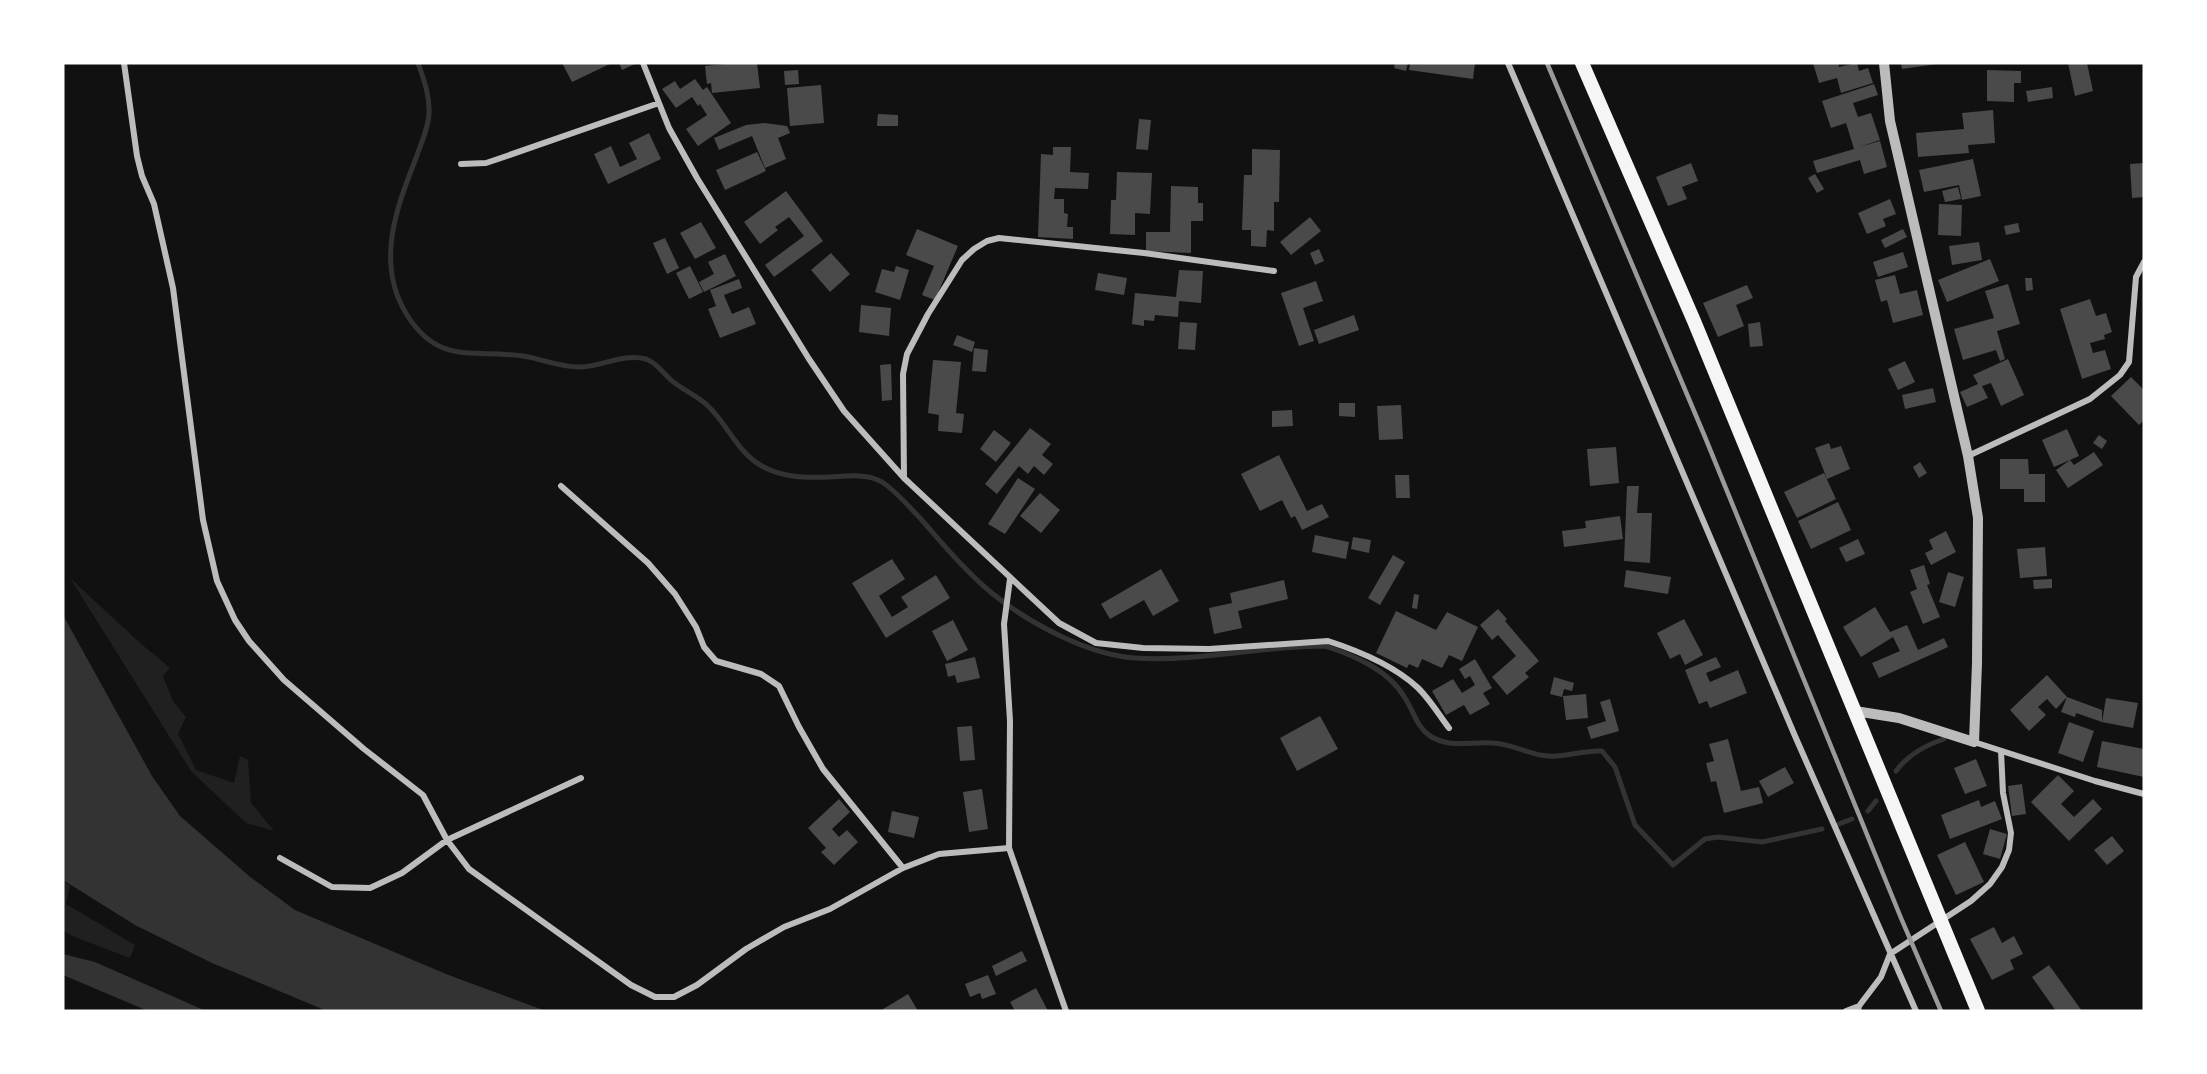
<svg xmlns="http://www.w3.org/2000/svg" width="2207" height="1074" font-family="Arial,sans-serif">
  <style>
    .green { fill: #202020 }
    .water { fill: #333 }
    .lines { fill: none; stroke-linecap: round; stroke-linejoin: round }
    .stream { stroke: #333; stroke-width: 5 }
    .building { fill: #4a4a4a }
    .minor { stroke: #bcbcbc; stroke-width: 6 }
    .tertiary { stroke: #bcbcbc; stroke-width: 10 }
    .primary { stroke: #f5f5f5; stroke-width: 14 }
    .rail { stroke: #9a9a9a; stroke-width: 4.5 }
  </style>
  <rect width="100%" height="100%" fill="#111"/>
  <path class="green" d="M70 578 140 643 170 668 163 676 173 701 186 717 178 734 196 770 234 783 240 756 248 760 251 803 274 831 246 823 191 771Z
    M63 880 70 886 66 904 135 945 130 958 72 936 63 930Z"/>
  <path class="water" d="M63 615 152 776 180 816 249 876 295 910 446 974 546 1011H327L212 963 135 925 63 880Z
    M63 954 95 962 206 1011H148L63 975Z"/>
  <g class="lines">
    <path class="stream" d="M418 63C424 80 430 96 429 114 428 130 421 143 416 158 396 209 375 264 407 315 439 366 474 349 523 356 543 359 561 368 581 367 602 366 625 353 646 359 657 363 662 372 671 380 682 390 697 395 708 406 727 424 737 451 760 465 781 478 807 478 830 477 847 476 866 473 882 482 896 491 908 506 920 518 943 544 966 572 993 594 1029 623 1088 655 1135 658 1199 662 1262 646 1325 646 1355 656 1389 670 1405 698 1414 712 1416 726 1430 736 1451 749 1471 741 1493 743 1515 744 1534 758 1556 756 1572 755 1586 750 1602 751L1615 767 1635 825 1673 865 1705 839 1718 837 1762 842 1822 829
      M1896 771C1907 756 1926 745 1944 739
      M1868 811 1876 801
      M1839 824 1852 819"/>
  </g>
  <path class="building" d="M562 63 582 64 612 63 572 82Z
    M619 63H637L622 70Z
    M734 63H757L760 88 712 93 711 83 707 84 705 66Z
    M1395 63H1408L1406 71 1394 68Z
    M1410 63H1475L1473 79 1409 70Z
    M1813 63H1838L1839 67 1857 63 1859 71 1868 68 1873 83 1841 93 1837 78 1819 83Z
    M1901 63H1937V64L1902 69Z
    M2068 63H2087L2093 91 2075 96Z
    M798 70 799 84 785 85 784 71Z
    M1987 70 2021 71V83H2014V102L1987 101Z
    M695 79 703 90 707 87 731 123 698 146 686 129 707 115 700 104 698 106 692 97 676 108 662 89 675 81 680 89Z
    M1874 84 1878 95 1853 103 1858 117 1871 113 1880 140 1859 147 1880 141 1887 167 1864 174 1860 160 1817 173 1813 161 1854 149 1846 123 1831 128 1822 101Z
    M821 85 824 123 790 126 787 88Z
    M2052 87 2053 98 2028 102 2026 91Z
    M1993 110 1995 143 1968 145 1969 153 1918 157 1916 133 1964 129 1962 113Z
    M878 114 898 115V126H877Z
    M1139 119 1151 120 1148 150 1136 149Z
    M764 123 787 126 790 133 778 138 786 159 765 168 752 136 719 150 714 138 746 125Z
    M649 133 661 159 608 184 594 154 611 146 620 167 637 159 629 143Z
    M1053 147H1071L1070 172 1089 173 1088 189 1055 188 1054 199H1064V213L1068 214 1067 227H1073V239L1038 237 1041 154 1053 155Z
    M1252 149 1280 150 1279 202H1274V231L1267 230 1266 247 1251 246V230H1242L1244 175H1252Z
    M757 152 766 171 725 190 716 170Z
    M1973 159 1981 196 1962 200 1959 185 1924 192 1919 170Z
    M1691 163 1698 181 1682 187 1687 199 1668 206 1656 177Z
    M2144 163V197L2132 198 2130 164Z
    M1117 172 1152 173 1150 214 1135 213V235L1110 234 1111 200H1116Z
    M1815 174 1824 189 1817 193 1808 178Z
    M1171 186 1198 187V203H1203V221H1191V253L1146 251V232H1170Z
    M1958 187 1961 199 1945 202 1942 191Z
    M786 191 823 241 774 277 765 265 804 236 789 217 775 227 778 230 760 244 744 222Z
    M1890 199 1896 214 1883 219 1886 226 1867 234 1858 213Z
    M1939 204 1962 205 1961 236 1938 235Z
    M1310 217 1321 231 1291 255 1280 242Z
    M701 222 716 248 695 259 680 233Z
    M2018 223 2020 232 2006 235 2004 226Z
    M917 229 958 246 935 300 922 295 934 266 906 255Z
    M1903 229 1907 237 1885 248 1881 240Z
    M665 238 679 268 667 274 653 243Z
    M1979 242 1982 260 1952 265 1949 246Z
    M1319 249 1324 261 1315 265 1310 253Z
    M1903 252 1908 267 1878 277 1873 262Z
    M831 253 850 274 830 292 811 270Z
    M725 254 736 276 704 292 699 282 714 274 708 262Z
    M1990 259 1999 281 1947 302 1938 280Z
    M690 266 703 292 689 299 676 273Z
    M896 266 909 270 900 300 875 292 882 269 894 272Z
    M1179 270 1203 271 1201 303 1179 301 1178 317 1155 315 1154 321 1144 320V326L1132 324 1135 293 1176 297Z
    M1098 273 1127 278 1124 295 1095 290Z
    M1895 275 1900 294 1917 290 1923 315 1893 323 1887 300 1881 302 1875 280Z
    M2025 278H2032L2033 290 2026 291Z
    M739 279 742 288 724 295 732 314 749 307 756 324 720 338 708 309 716 306 710 290Z
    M1316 281 1323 301 1303 308 1314 341 1299 346 1281 293Z
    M2008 284 2020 324 1997 331 2005 359 2000 361 1996 350 1963 360 1954 329 1994 318 1985 291Z
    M1747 285 1753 298 1736 305 1744 326 1718 337 1703 303Z
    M2090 299 2096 316 2106 313 2112 332 2104 335 2105 339 2090 343 2093 353 2105 350 2111 369 2082 379 2060 309Z
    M861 305 891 308 889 336 859 332Z
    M1354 315 1359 330 1319 344 1314 330Z
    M1180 322 1197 323 1195 350 1178 349Z
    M1760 322 1763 346 1750 347 1748 324Z
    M957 335 975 342 972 352 953 345Z
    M974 348 988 350 986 372 972 371Z
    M2008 359 2024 395 2001 406 1991 383 1982 386 1988 398 1967 407 1960 392 1978 384 1973 375Z
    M933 360 961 362 956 413 964 414 962 433 938 431 939 415 928 413Z
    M1905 361 1915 382 1898 390 1888 369Z
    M891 364 892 400 882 401 880 365Z
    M2131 377 2144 390V420L2139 425 2111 396Z
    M1933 388 1936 402 1905 409 1902 395Z
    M1339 403H1355V417L1339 416Z
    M1401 405 1403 439 1379 440 1377 406Z
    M1292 410 1293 426 1272 427V411Z
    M1030 428 1051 444 1042 455 1053 464 1044 475 1034 466 1028 474 1019 466 997 494 985 484Z
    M2067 429 2079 456 2054 467 2042 440Z
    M994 430 1011 443 996 462 980 449Z
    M2099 435 2107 441 2102 449 2093 443Z
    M1829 443 1831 449 1841 446 1850 469 1827 479 1815 448Z
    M1616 447 1619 483 1590 486 1587 449Z
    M2094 452 2103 465 2068 488 2056 470 2070 460 2074 465Z
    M1279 455 1307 511 1322 504 1329 517 1302 530 1295 516 1291 518 1282 500 1260 511 1241 474Z
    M2000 459H2028L2029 474H2045V502H2024V489H2000Z
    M1920 462 1927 473 1919 478 1913 467Z
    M1824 473 1836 499 1797 518 1784 492Z
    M1395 475H1409L1410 498H1396Z
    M1018 478 1035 489 1005 534 988 524Z
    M1627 486H1639L1637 513H1652L1650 563 1624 561Z
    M1040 493 1060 510 1041 533 1020 516Z
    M1838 502 1851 530 1811 549 1798 521Z
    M1620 516 1623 539 1564 547 1562 531 1586 528 1585 521Z
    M1946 531 1956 552 1931 565 1925 553 1933 549 1929 540Z
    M1315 535 1349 542 1346 559 1312 552Z
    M1353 537 1371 540 1369 553 1351 549Z
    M1858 539 1865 554 1846 562 1839 548Z
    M2045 547 2047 576 2020 578 2017 549Z
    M1393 555 1405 562 1380 605 1368 598Z
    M892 559 905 579 879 596 892 617 908 607 901 597 936 575 950 598 886 638 852 583Z
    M1924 565 1930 584 1927 585 1940 617 1923 624 1910 592 1917 589 1910 570Z
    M1161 569 1179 601 1153 616 1144 600 1110 619 1101 604Z
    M1626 570 1671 577 1668 594 1624 587Z
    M1948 572 1964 577 1955 607 1939 602Z
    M2052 579V588L2034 589 2033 580Z
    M1284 580 1288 599 1238 611 1242 628 1214 634 1209 608 1232 603 1230 593Z
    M1414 594 1419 595 1417 609 1412 608Z
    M1875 607 1890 632 1907 625 1918 650 1944 638 1948 647 1879 678 1872 663 1900 651 1893 637 1861 657 1843 627Z
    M1498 609 1507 619 1505 621 1539 661 1525 673 1529 677 1507 695 1492 677 1516 656 1498 635 1492 640 1480 625Z
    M1396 611 1436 630 1447 612 1478 627 1462 661 1449 655 1442 668 1422 659 1418 668 1409 664 1407 668 1376 653Z
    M1684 619 1703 655 1685 665 1680 654 1670 659 1657 633Z
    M953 620 968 650 947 661 932 631Z
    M975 657 980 678 957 683 955 675 948 677 945 664Z
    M1716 657 1721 667 1706 673 1710 682 1738 670 1747 693 1710 708 1707 701 1699 704 1685 670Z
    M1475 659 1492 688 1483 693 1490 704 1470 715 1464 705 1446 715 1432 691 1453 679 1462 693 1475 685 1470 676 1465 679 1459 669Z
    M2047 675 2067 697 2056 709 2047 699 2038 707 2046 715 2029 731 2010 710Z
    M1554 677 1574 683 1572 691 1564 689 1562 697 1550 694Z
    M1586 694 1588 718 1566 720 1563 696Z
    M2067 697 2102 710V722L2106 698 2138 703 2133 728 2102 722 2076 713 2075 717 2061 712Z
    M1610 699 1619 731 1591 739 1587 727 1606 721 1600 702Z
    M1320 716 1338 749 1297 771 1280 738Z
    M2069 722 2094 731 2083 762 2058 753Z
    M972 726 975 760 960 761 957 727Z
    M1728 739 1741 791 1759 787 1763 803 1724 813 1716 781 1711 782 1706 763 1714 761 1709 744Z
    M2102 741 2144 749V777L2097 767Z
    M1976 759 1987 786 1965 794 1954 768Z
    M1785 767 1794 783 1768 797 1759 781Z
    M2058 775 2074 791 2061 804 2074 817 2093 799 2102 809 2069 841 2031 802Z
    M2022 784 2026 814 2012 816 2008 786Z
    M982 789 988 829 969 832 963 792Z
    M839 799 850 812 832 829 839 837 847 830 858 842 834 865 821 852 826 848 808 828Z
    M1979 800 1981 807 1995 801 2002 819 1950 839 1941 815Z
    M892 811 919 817 914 838 888 832Z
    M1990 829 2007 834 2000 859 1983 854Z
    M2112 836 2124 851 2107 865 2094 850Z
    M1965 842 1984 882 1956 895 1937 855Z
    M1994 927 2002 943 2014 936 2023 954 2010 960 2014 969 1992 980 1970 939Z
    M1022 951 1027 961 996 976 992 966Z
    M2049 965 2082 1011H2056L2032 977Z
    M988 975 996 994 982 999 980 993 970 997 965 984Z
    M1036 988 1048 1011H1015L1010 1002Z
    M908 994 918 1011H880Z"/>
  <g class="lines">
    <path class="minor" d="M124 63 137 156 142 176 154 204 173 288 203 520 217 581 235 620 249 641 284 680 364 749 423 795 447 840 469 869 631 985 655 997H674L697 985 746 949 784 927 830 909 903 868 939 854 1009 848
      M643 63 669 128 697 178 809 359 844 411 904 478 1059 623 1096 643 1143 648 1209 649 1328 641C1359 651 1393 665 1417 687 1429 698 1439 715 1449 728
      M1508 63 1795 736 1916 1011
      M461 164 486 163 498 159 659 103
      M1968 456 2090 399 2120 375 2129 362 2136 277 2144 262
      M904 478 903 374 907 354 928 314 962 260 974 249 987 241 999 238 1144 253 1274 271
      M561 486 648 563 675 594 696 627 704 647 716 661 761 674 779 686 799 727 823 769 903 868
      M1010 579 1004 624 1010 721 1009 848 1066 1011
      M1974 742 2095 781 2144 794
      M280 858 332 887 370 888 402 873 447 840 581 778
      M1846 1011 1859 1006
      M1858 1011 1859 1006 1881 977 1890 954 1971 901 1990 884 2002 867 2009 850 2011 833 2003 793 2001 751"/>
    <path class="tertiary" d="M1855 711 1899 718 1974 742 1977 663 1978 518 1968 456 1890 121 1884 63"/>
    <path class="primary" d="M1582 63 1694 321 1978 1011"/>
    <path class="rail" d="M1547 63 1705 437 1901 918 1941 1011"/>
  </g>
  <rect width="2207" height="1074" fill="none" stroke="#ffffff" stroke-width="129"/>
</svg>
